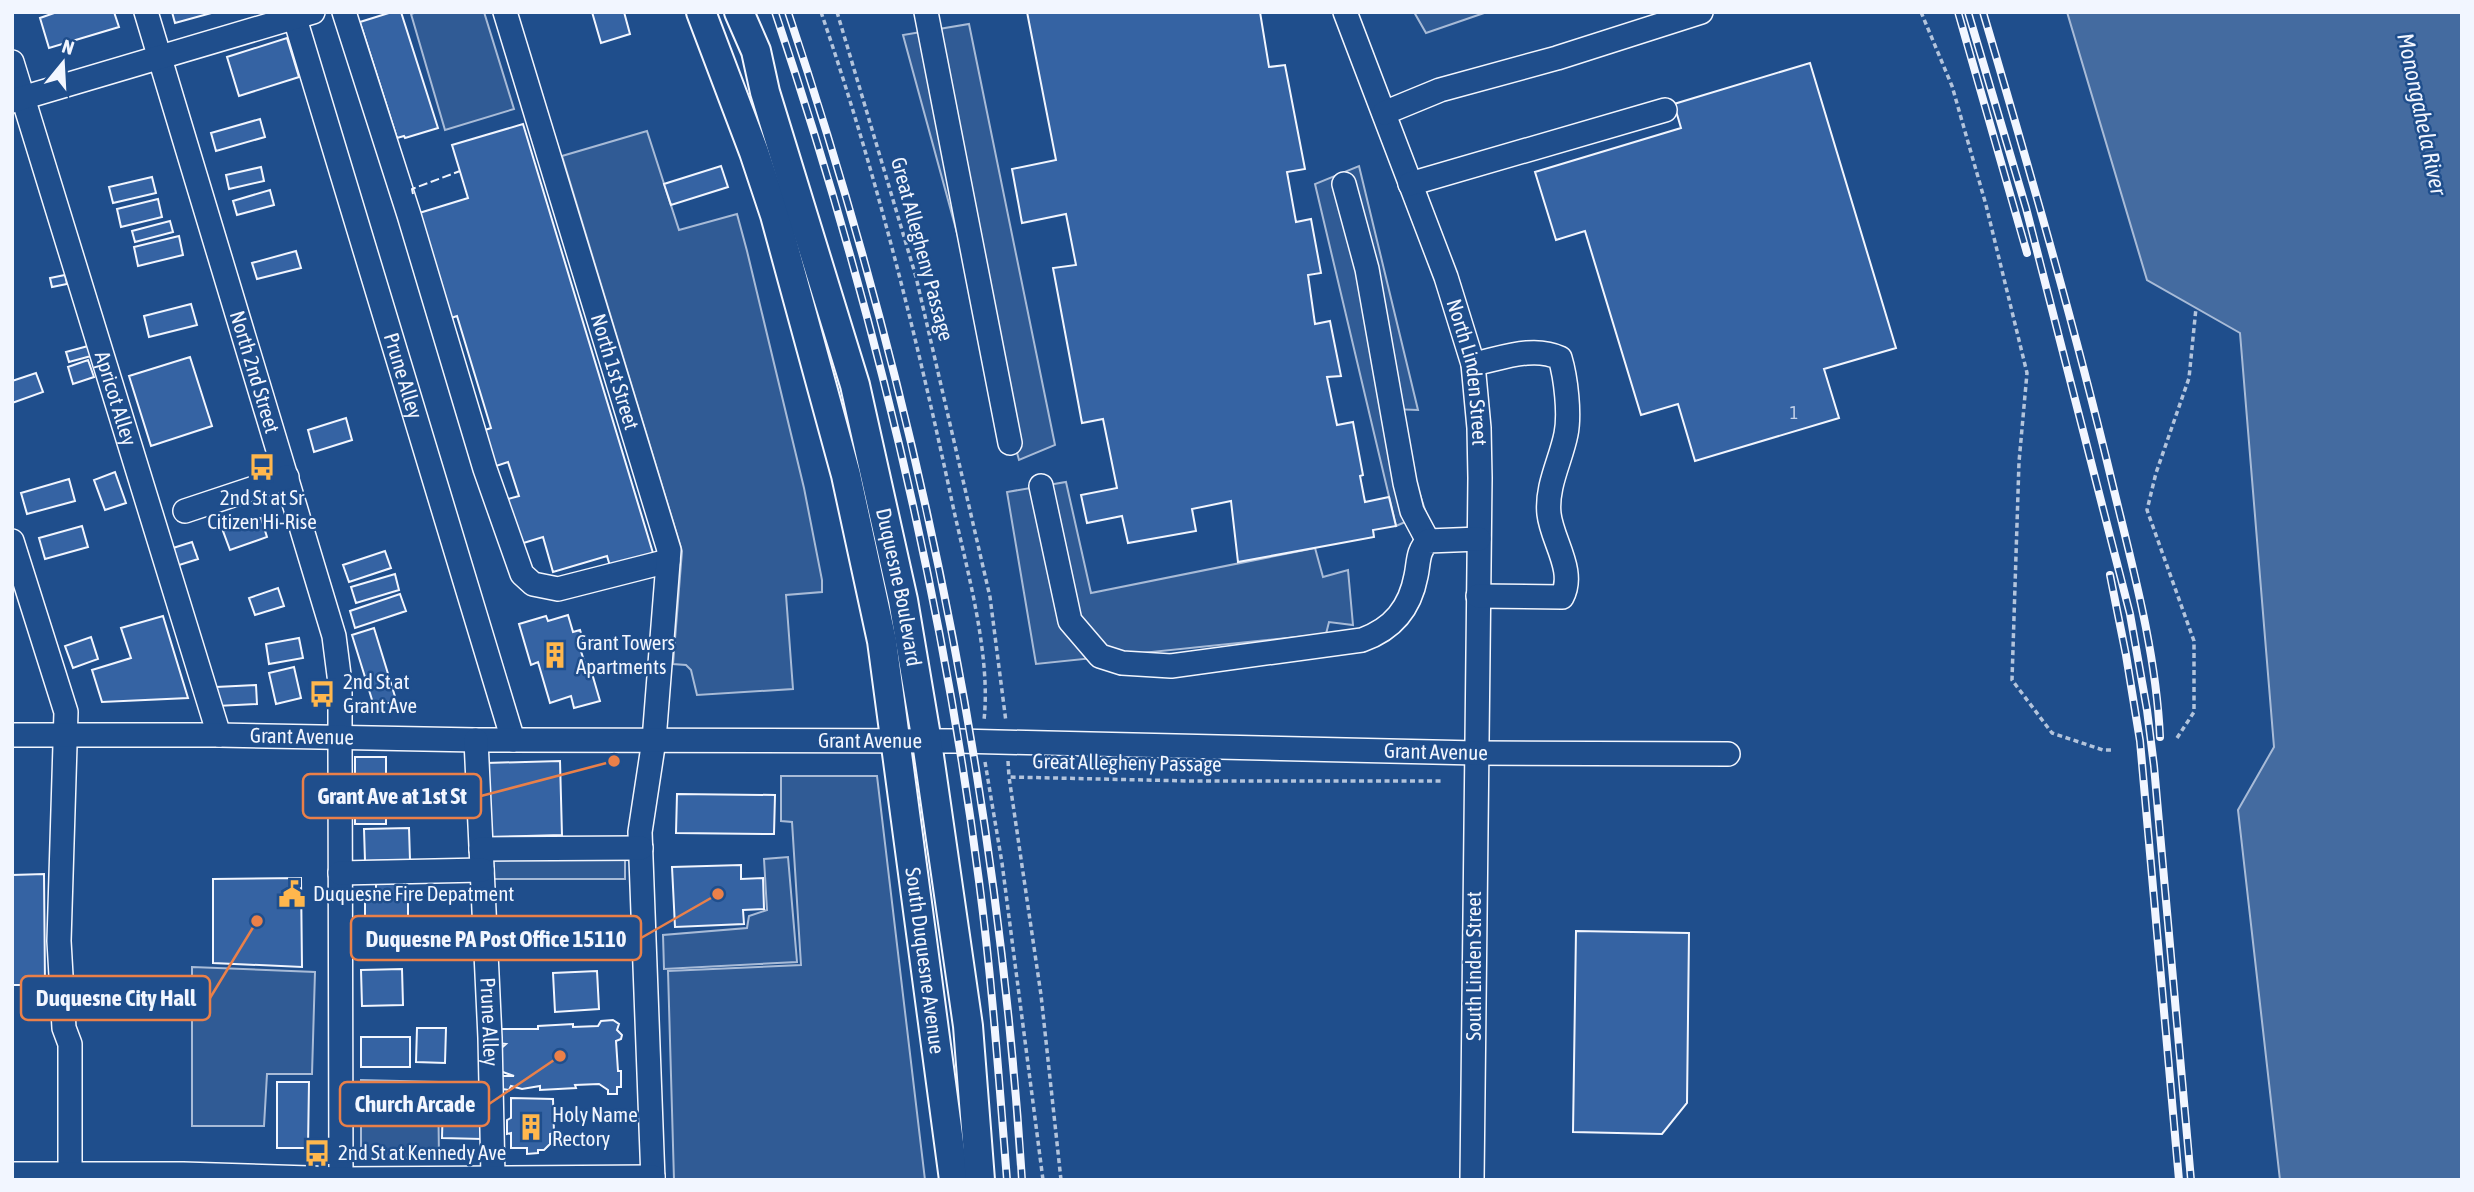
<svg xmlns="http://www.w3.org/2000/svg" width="2474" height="1192" font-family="'Asap Condensed',sans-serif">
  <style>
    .built { fill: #305b95; stroke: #a8bbd7; stroke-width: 2 }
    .water { fill: #446ba0; stroke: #a8bbd7; stroke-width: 2 }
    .building { fill: #3563a3; stroke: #f2f6ff; stroke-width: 2 }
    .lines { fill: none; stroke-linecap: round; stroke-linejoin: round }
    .minor-casing { stroke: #f2f6ff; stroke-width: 26 }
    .major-casing { stroke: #f2f6ff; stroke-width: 32 }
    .path { stroke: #b3c4dc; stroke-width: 3.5; stroke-dasharray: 5 3.5; stroke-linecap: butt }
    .minor { stroke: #1f4e8c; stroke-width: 23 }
    .major { stroke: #1f4e8c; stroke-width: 28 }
    .rail-casing { stroke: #f2f6ff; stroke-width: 8 }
    .rail { stroke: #1f4e8c; stroke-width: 5; stroke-dasharray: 16; stroke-linecap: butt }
    .fence { stroke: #f2f6ff; stroke-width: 2; stroke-dasharray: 9 3.5; stroke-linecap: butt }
    .labels { text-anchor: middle; stroke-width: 5; stroke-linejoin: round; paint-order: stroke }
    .number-label { font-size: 18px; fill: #c3d1e8 }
    .street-label { font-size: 21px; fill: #f2f6ff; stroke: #1f4e8c }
    .poi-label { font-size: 21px; fill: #f2f6ff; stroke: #1f4e8c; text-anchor: start }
    .water-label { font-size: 23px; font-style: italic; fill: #f2f6ff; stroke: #1f4e8c }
    .leader { fill: none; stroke: #ea8049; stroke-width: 2.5 }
    .callout-dot { fill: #ea8049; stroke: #1f4e8c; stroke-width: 2.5 }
    .callout { fill: #1f4e8c; stroke: #ea8049; stroke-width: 2.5 }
    .callout-label { font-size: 23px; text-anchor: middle; font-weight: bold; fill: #f2f6ff }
  </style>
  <rect width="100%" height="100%" fill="#1f4e8c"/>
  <path class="built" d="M417 12H484L514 109 445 130 411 14Z
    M1414 12H1487L1426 33Z
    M969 24 1055 445 1019 460 903 35Z
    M647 131 679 230 737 214 747 251 804 488 822 580V592L786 595 793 689 697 695 691 670 686 665 673 664 682 551 562 156Z
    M1359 166 1418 410 1392 409 1426 513 1396 526 1315 184Z
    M1066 482 1091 593 1315 548 1323 577 1348 570 1353 625 1329 622 1326 634 1036 664 1007 492Z
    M781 776H877L925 1180H674L668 971 801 965 792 822 781 821Z
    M625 854V879H486V855Z
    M788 857 797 962 664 969 663 935 747 928 749 916 767 910 764 859Z
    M192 967 315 972 312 1074H267L264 1126H192Z
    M361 1080 438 1082 439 1158H361Z"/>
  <path class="water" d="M2067 12H2462V1180H2280L2238 810 2274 747 2240 333 2147 280Z"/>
  <path class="building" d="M57 12H114L119 27 49 48 40 18Z
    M172 12H215L175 23Z
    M392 12H401L438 128 405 138 404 136 397 138 360 22Z
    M592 12H624L630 34 601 43Z
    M1027 12H1260L1269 67 1285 65 1305 169 1287 172 1296 222 1311 219 1321 273 1308 275 1315 324 1330 321 1341 376 1327 377 1337 425 1353 422 1363 475 1360 476 1365 502 1389 497 1396 526 1373 530 1374 537 1238 562 1231 501 1192 509 1196 531 1128 543 1122 516 1087 523 1081 495 1117 488 1103 419 1082 423 1053 268 1076 265 1066 214 1022 223 1012 169 1056 160Z
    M287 38 299 77 239 96 227 57Z
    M1810 63 1896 348 1824 369 1839 418 1695 461 1678 404 1641 415 1585 231 1556 240 1535 172 1681 128 1674 104Z
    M260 119 265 137 216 151 211 133Z
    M523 124 653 553 610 566 607 556 553 572 543 537 517 545 504 500 519 496 508 462 493 467 482 431 491 428 457 316 448 319 416 214 468 198 452 145Z
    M721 166 728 187 671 205 664 184Z
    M261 167 264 181 229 189 226 175Z
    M152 177 156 193 113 203 109 187Z
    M270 190 274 205 237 215 233 201Z
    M158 199 162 217 121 227 117 209Z
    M170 221 173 232 135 242 132 231Z
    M179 236 183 255 138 266 134 247Z
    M296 251 301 268 257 279 252 263Z
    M65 275 67 284 52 287 50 278Z
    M191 304 197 325 149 337 144 316Z
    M88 346 91 356 69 362 66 352Z
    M190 357 212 426 151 446 129 376Z
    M88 360 94 377 73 384 68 367Z
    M36 373 43 392 12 403V381Z
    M346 418 352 440 314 452 308 430Z
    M115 472 126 503 105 510 94 480Z
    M69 479 75 501 27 514 21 493Z
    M261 518 267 537 230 550 223 531Z
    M82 526 88 547 45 559 39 538Z
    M192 542 198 559 176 566 170 549Z
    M385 551 391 568 349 582 343 565Z
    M395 574 399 590 356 603 351 587Z
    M278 588 284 606 255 615 249 598Z
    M400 594 406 611 355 628 350 611Z
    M568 615 573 632 580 630 585 646 580 648 585 664 589 663 600 701 574 708 571 696 550 703 538 662 531 665 519 624 546 616 548 621Z
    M163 616 188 698 102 702 92 670 131 658 121 628Z
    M374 628 397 703H373L352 635Z
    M91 637 98 659 73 668 65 646Z
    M299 638 303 658 269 664 266 644Z
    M294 667 301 698 276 704 269 673Z
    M256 685 257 704 217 706 216 687Z
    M355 757H386V824H355Z
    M560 761 562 835 488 837 486 763Z
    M677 794 775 795 774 834 676 833Z
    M409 828 410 860 365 861 364 829Z
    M741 865V879L763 878 764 909 743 910 744 924 675 927 672 867Z
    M44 874 45 985H12V875Z
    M301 878 302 967 213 963V879Z
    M397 883V895H408V918L365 919V896H376V884Z
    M1576 931 1689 933 1687 1103 1662 1134 1573 1132Z
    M402 969 403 1005 362 1006 361 970Z
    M597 971 599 1009 555 1012 553 973Z
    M613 1020 619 1024 617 1030 622 1035 621 1039 616 1041 618 1071H621V1087H617V1094H608V1090L599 1084 575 1085 576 1088 540 1090V1086L522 1089 511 1086 509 1090 502 1089 499 1076H514L500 1071 498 1051 506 1044 497 1043 496 1029H538V1026L573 1024V1027L598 1026 601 1021Z
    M417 1028H446L445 1063 416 1062Z
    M361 1037H410V1067H361Z
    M277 1082H309L308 1148H277Z
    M443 1098 482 1099V1139L442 1138Z
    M511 1098 553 1099 554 1133 550 1134V1144L544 1150H538V1153L527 1154V1148H511V1133L507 1134V1120L511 1118Z"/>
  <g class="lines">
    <defs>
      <g id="minor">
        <path id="s1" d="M146 12 334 636 340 683V737L341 1180"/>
        <path id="s2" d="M293 12 513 740"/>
        <path d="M344 12 409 215 485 469 522 574 533 584 558 589 668 561"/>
        <path id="s3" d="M505 12 669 550 654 740 640 832 653 1180"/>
        <path d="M926 12 1010 443"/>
        <path id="s4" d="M1345 12 1446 277 1473 364 1479 428 1480 478 1472 1180"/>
        <path id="s5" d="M12 62 219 735"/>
        <path d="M12 101 313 12"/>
        <path d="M1384 113 1440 90 1557 58 1701 12"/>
        <path d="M1344 184 1367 269 1405 483 1412 511 1428 541"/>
        <path d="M1410 184 1665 110"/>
        <path d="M1473 364C1500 359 1533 345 1560 358 1566 378 1570 414 1566 434 1561 460 1546 486 1549 514 1552 541 1576 571 1562 597L1478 596"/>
        <path d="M1041 486 1070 621 1100 656 1122 663 1171 666 1362 640C1393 629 1410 608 1416 576 1419 563 1417 551 1428 541L1479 539"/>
        <path d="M185 511 287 477"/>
        <path d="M12 541 66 712 59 941 64 1028 70 1044V1173"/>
        <path id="s6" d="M12 735H219L476 740 958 741 1476 753 1728 754"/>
        <path id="s7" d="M476 740 490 1038 493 1177"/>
        <path d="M481 849 641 848"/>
        <path d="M340 873 482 870"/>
        <path d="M12 1174H183L341 1179 653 1177"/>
      </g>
      <g id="major">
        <path id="s8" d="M701 12 754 152 775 215 846 475 882 641 954 1180"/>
        <path id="s9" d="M739 12 756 51 765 92 855 385 903 600 927 742 968 1026 980 1180"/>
      </g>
    </defs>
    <use href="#minor" class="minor-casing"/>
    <use href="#major" class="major-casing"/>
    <path class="path" d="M821 12C877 175 918 342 954 511 968 573 991 657 984 720
      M837 12 916 277 990 597 1006 722
      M1921 12 1952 86 1986 205 2027 373 2019 462 2012 680 2052 733 2103 750H2113
      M2177 738 2194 712V641L2147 510 2156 473 2189 378 2196 308
      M1008 761 1009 777
      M985 762 1002 863 1043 1180
      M1061 1180 1041 995 1009 777 1191 781H1441"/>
    <use href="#minor" class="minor"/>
    <use href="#major" class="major"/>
    <defs>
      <path id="rail" d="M775 12C870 294 941 586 979 881 992 980 999 1080 1007 1180
        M788 12C914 389 997 783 1022 1180
        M1958 12 2027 253
        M1968 12 2026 208 2130 614 2147 710 2154 766 2191 1180
        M1983 12C2029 168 2074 324 2112 482 2132 565 2156 651 2160 737
        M2110 575 2126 655 2140 741 2179 1180"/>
    </defs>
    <use href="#rail" class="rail-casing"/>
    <use href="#rail" class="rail"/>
    <path class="fence" d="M413 194 412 189 460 171"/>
  </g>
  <defs>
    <symbol id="bus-bare" viewBox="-9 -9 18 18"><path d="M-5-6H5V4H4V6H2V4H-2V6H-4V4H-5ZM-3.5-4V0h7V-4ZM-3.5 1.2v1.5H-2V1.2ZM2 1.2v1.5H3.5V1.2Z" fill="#ffb74d" stroke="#1f4e8c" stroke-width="2.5" paint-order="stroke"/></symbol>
    <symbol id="building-bare" viewBox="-9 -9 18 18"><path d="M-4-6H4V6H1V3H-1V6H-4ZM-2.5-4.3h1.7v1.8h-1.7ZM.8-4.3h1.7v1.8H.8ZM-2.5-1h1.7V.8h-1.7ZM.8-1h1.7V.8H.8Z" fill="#ffb74d" stroke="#1f4e8c" stroke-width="2.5" paint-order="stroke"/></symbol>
    <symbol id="civic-bare" viewBox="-9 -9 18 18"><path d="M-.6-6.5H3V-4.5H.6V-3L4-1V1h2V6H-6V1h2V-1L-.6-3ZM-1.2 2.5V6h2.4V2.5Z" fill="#ffb74d" stroke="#1f4e8c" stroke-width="2.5" paint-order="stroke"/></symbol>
  </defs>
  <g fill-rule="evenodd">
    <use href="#bus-bare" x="243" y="448" width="38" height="38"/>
    <use href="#building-bare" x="536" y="636" width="38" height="38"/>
    <use href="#bus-bare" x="303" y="675" width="38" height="38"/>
    <use href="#civic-bare" x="273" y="875" width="38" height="38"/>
    <use href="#building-bare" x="512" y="1108" width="38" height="38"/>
    <use href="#bus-bare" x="298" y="1134" width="38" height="38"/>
  </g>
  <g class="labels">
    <g class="number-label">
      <text x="1794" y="419">1</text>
    </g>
    <g class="street-label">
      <text transform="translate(922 249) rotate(75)" y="7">Great Allegheny Passage</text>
      <text dy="7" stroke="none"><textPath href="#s3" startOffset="376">North 1st Street</textPath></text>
      <text dy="7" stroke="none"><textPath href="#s1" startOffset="376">North 2nd Street</textPath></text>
      <text dy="7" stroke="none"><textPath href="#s4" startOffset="382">North Linden Street</textPath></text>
      <text dy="7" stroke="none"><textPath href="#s2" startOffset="380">Prune Alley</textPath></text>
      <text dy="7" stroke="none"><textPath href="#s5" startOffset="352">Apricot Alley</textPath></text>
      <text dy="7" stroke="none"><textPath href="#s9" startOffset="598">Duquesne Boulevard</textPath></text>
      <text dy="7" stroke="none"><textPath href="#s6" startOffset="290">Grant Avenue</textPath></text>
      <text dy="7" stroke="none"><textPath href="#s6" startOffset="858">Grant Avenue</textPath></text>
      <text dy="7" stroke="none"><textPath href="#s6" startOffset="1424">Grant Avenue</textPath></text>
      <text transform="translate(1127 763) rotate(1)" y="7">Great Allegheny Passage</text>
      <text dy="7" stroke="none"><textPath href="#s8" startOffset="978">South Duquesne Avenue</textPath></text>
      <text transform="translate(1474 966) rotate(-90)" y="7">South Linden Street</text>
      <text dy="7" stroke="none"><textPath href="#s7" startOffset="282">Prune Alley</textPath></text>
    </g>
    <g class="poi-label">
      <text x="262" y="505" text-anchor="middle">2nd St at Sr<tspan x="262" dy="24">Citizen Hi-Rise</tspan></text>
      <text x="576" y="650">Grant Towers<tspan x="576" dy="24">Apartments</tspan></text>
      <text x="343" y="689">2nd St at<tspan x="343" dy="24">Grant Ave</tspan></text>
      <text x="313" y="901">Duquesne Fire Depatment</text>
      <text x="552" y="1122">Holy Name<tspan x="552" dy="24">Rectory</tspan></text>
      <text x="338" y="1160">2nd St at Kennedy Ave</text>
    </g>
    <g class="water-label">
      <text transform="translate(2422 114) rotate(78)" y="8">Monongahela River</text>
    </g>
  </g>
  <path class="leader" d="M614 761L481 796M718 894L641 938M257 921L210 998M560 1056L489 1104"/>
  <g class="callout-dot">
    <circle cx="614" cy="761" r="7"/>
    <circle cx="718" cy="894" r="7"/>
    <circle cx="257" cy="921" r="7"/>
    <circle cx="560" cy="1056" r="7"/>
  </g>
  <g class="callout">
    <rect x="303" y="774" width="178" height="44" rx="7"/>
    <rect x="351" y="916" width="290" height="44" rx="7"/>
    <rect x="21" y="976" width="189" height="44" rx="7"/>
    <rect x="340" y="1082" width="149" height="44" rx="7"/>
  </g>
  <g class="callout-label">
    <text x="392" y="804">Grant Ave at 1st St</text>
    <text x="496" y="947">Duquesne PA Post Office 15110</text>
    <text x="116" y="1006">Duquesne City Hall</text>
    <text x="415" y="1112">Church Arcade</text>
  </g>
  <rect width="2474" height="1192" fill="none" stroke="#f2f6ff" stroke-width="28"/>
  <g transform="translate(63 63) rotate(18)" stroke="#1f4e8c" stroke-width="5" paint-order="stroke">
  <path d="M0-5L12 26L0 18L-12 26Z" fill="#f2f6ff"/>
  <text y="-10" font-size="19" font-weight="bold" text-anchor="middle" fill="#f2f6ff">N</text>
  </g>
</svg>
